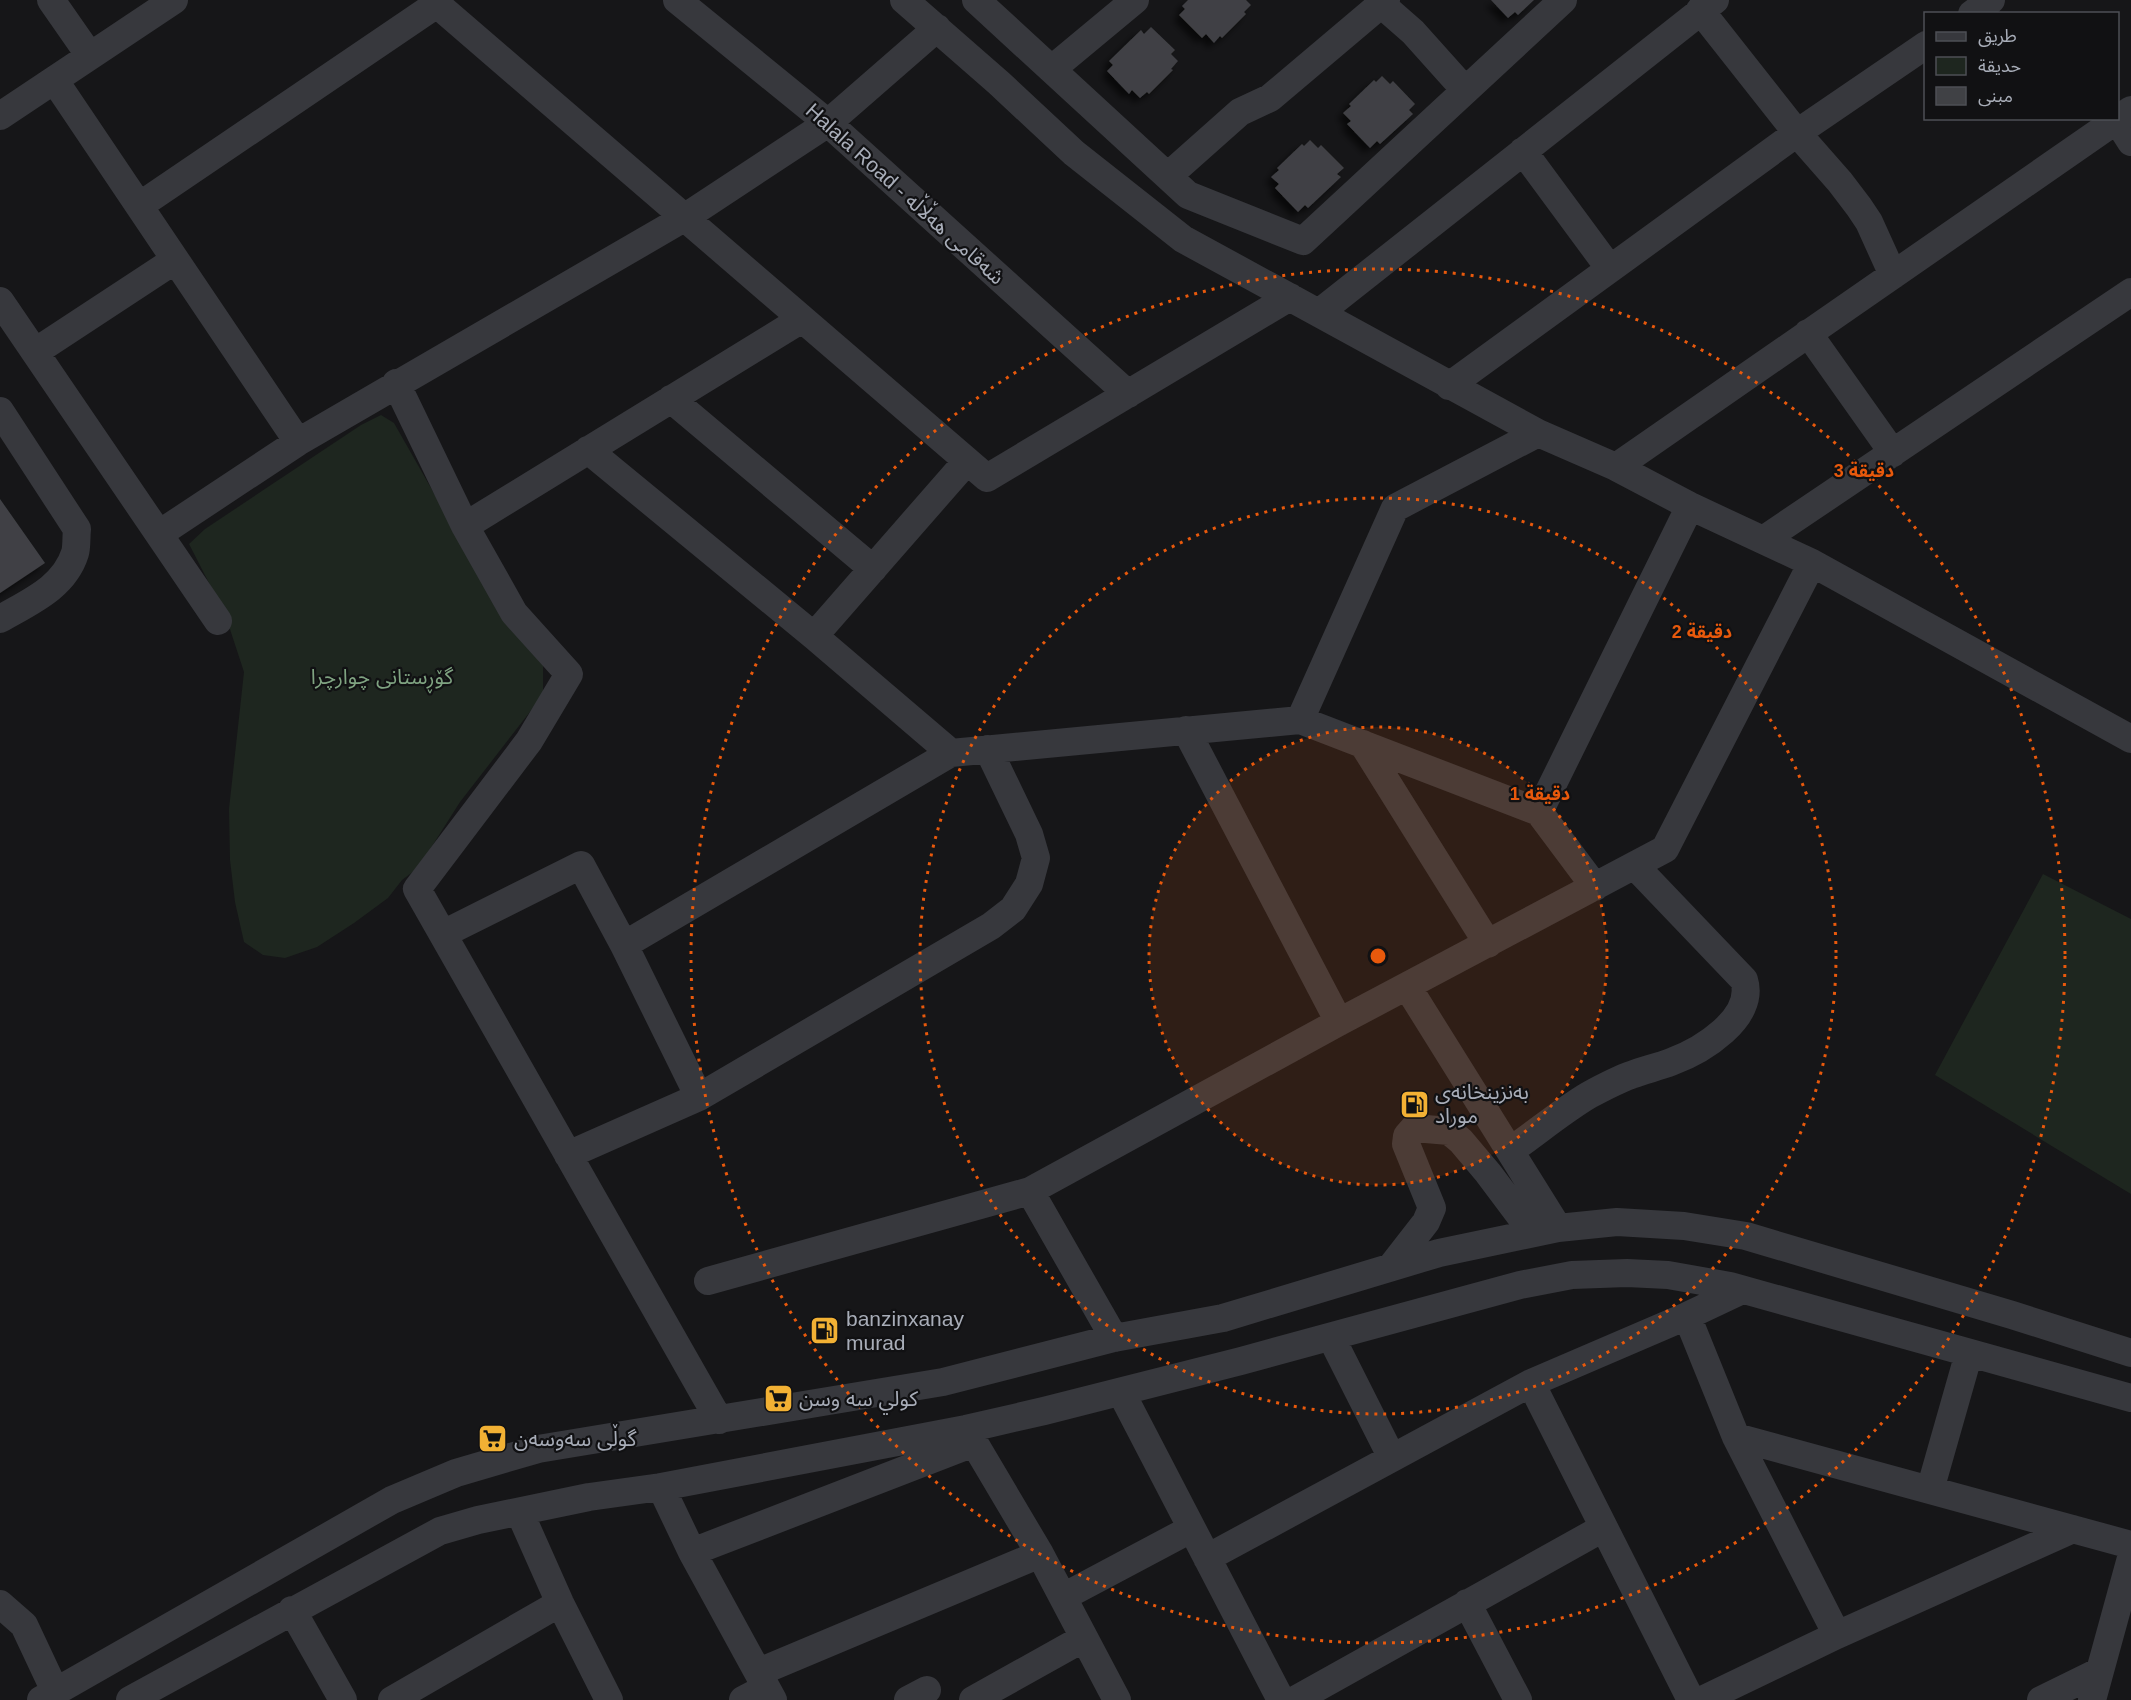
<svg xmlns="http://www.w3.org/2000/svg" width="2131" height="1700" font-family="Arial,'Noto Sans Arabic',sans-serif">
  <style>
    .green { fill: #1e261f }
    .building { fill: #404145; filter: url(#shadow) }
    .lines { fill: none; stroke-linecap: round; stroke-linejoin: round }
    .minor { stroke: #37383d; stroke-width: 28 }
    .ring { fill: none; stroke: #e8590c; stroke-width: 3; stroke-dasharray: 3 6 }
    .labels { text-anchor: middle; stroke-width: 4.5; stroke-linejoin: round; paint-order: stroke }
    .street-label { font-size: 21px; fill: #a8adb8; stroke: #111113 }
    .park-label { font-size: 21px; fill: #7fa381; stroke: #111113 }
    .poi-label { font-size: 21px; fill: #a8adb8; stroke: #111113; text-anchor: start }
    .centre { fill: #e8590c; stroke: #111113; stroke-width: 3 }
    .ring-label { font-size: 18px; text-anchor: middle; font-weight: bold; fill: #e8590c; stroke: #111113; stroke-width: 4.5; stroke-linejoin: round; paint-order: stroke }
  </style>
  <defs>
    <filter id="shadow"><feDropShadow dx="-5.5" dy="5.5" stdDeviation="3" flood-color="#0009"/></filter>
  </defs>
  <rect width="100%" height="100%" fill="#161618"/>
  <path class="green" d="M381 415 394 423 485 583 543 662V695L460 802 427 854 414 871 402 880 388 898 354 923 317 947 285 958 263 955 244 942 235 902 230 860 229 809 244 672 225 614 189 544 205 529 361 425Z
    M2043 874 2131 919V1194L1935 1075Z"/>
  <path class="building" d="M1188 0H1246L1251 5 1244 12 1246 14 1222 38 1220 36 1214 43 1206 34 1202 38 1179 15 1185 9 1182 6Z
    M1491 0H1534L1518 15 1515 12 1508 18Z
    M1151 27 1175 50 1171 54 1178 61 1171 69 1173 70 1149 94 1147 92 1140 98 1132 90 1129 94 1107 71 1113 65 1109 61 1141 30 1144 34Z
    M1382 76 1390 84 1393 81 1415 104 1409 110 1413 114 1380 144 1377 141 1370 148 1347 124 1351 121 1343 113 1351 106 1349 104 1374 80 1376 82Z
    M1310 140 1318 148 1321 145 1344 168 1337 174 1341 177 1308 208 1305 205 1298 212 1275 188 1279 184 1271 177 1279 170 1277 168 1302 144 1304 146Z
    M0 499 45 563 0 593Z"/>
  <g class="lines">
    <path class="minor" d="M51 0 90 56
      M432 0 987 478 1290 297
      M677 0 828 123 1128 394
      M904 0 999 83 1074 153 1183 239 1538 433 1616 467 1690 506 1812 563 2131 739
      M976 0 1188 195 1303 241 1563 0
      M1381 4 1413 32 1465 90
      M1700 10 1797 133 1840 182 1859 207 1869 222 1893 275
      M1972 14 1991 0
      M1052 69 1135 0
      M55 81 298 442
      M0 116 174 0
      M2117 120 2131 142
      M1523 151 1610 269
      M1168 176 1240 112 1270 98 1386 0
      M139 206 437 4
      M0 301 218 621
      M1320 312 1715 0
      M1808 333 1893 453
      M35 352 175 260
      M396 383 465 526 514 613 569 674 529 741 417 889 719 1420
      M1449 386 1797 133 1926 45
      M671 399 873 569
      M0 411 77 529C76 537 77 546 75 553 64 588 29 602 0 619
      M588 450 814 636 951 753
      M1616 467 2131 110
      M465 526 802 319
      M159 534 298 442 684 218 828 123 937 28
      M1763 540 2131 292
      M814 636 967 461
      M1300 720 1395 508 1538 433
      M1186 730 1339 1022
      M1363 744 1488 944
      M1595 887 1539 812 1690 506
      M443 934 581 865 624 945 699 1097
      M624 945 951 753 1300 720 1539 812
      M1407 986 1558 1228
      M1510 1151C1536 1133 1562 1111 1589 1095 1602 1088 1617 1080 1631 1075 1644 1070 1658 1067 1671 1062 1701 1051 1756 1018 1744 980L1635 866
      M568 1155 699 1097 991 926 1013 909 1029 884 1036 858 1029 834 988 749
      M1030 1191 1114 1338
      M1391 1267 1426 1222 1432 1208 1406 1144 1407 1136 1414 1128 1449 1131 1461 1141 1488 1173 1533 1233
      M708 1281 1030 1191 1339 1022 1665 849 1812 563
      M1687 1316 1736 1437 1837 1635
      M1331 1337 1392 1458
      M1531 1383 1691 1700
      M1121 1392 1281 1700
      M966 1429 1040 1554 1117 1700
      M1736 1437 2131 1545
      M661 1487 692 1552 773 1700
      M1930 1490 1969 1353
      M520 1513 560 1603 609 1700
      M692 1552 974 1443
      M1207 1558 1531 1383 1687 1316 1742 1290
      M1063 1597 1191 1529
      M1467 1603 1518 1700
      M0 1604 24 1625 55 1691
      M292 1610 343 1700
      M759 1672 1040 1554
      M41 1700 392 1500 456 1473 538 1449 943 1382 1114 1338 1223 1318 1439 1253 1558 1228 1617 1222 1684 1226 1746 1236 2012 1315 2131 1353
      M130 1700 440 1531 478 1520 589 1497 661 1487 966 1429 1044 1411 1241 1361 1520 1285 1572 1275 1627 1273 1668 1275 1730 1286 2131 1398
      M392 1700 560 1603
      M743 1700 766 1688
      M908 1700 927 1690
      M973 1700 1084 1638
      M1295 1700 1603 1528
      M1702 1700 1837 1635 2073 1529
      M2041 1700 2100 1671
      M2092 1700 2131 1558"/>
  </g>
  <circle cx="1378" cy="956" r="229" fill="#e8590c" fill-opacity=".12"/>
  <g class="ring">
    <circle cx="1378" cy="956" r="229"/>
    <circle cx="1378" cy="956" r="458"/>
    <circle cx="1378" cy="956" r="687"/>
  </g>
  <defs>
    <symbol id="fuel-square" viewBox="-11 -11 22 22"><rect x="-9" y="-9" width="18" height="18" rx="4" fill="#f2b134" stroke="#111113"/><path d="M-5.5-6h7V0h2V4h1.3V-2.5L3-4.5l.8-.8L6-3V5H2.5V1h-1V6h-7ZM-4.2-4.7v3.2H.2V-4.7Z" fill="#111"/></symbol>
    <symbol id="supermarket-square" viewBox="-11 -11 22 22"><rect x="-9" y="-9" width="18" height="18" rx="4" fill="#f2b134" stroke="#111113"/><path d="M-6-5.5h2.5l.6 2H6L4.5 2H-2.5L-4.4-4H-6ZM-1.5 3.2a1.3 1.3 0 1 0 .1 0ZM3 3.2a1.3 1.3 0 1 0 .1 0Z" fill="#111"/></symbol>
  </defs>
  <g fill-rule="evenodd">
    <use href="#fuel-square" x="1398" y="1088" width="33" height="33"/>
    <use href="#fuel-square" x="808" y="1314" width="33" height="33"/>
    <use href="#supermarket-square" x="762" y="1382" width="33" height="33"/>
    <use href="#supermarket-square" x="476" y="1422" width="33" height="33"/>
  </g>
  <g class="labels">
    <g class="street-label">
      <text transform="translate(905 194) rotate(42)" y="7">Halala Road - شەقامی هەڵاڵە</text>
    </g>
    <g class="park-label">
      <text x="382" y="684">گۆڕستانی چوارچرا</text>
    </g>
    <g class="poi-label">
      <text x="1435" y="1099">بەنزینخانەی<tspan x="1435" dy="24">موراد</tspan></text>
      <text x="846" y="1326">banzinxanay<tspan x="846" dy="24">murad</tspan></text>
      <text x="799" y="1406">كولي سه وسن</text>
      <text x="514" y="1446">گوڵی سەوسەن</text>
    </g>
  </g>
  <circle cx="1378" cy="956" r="9" class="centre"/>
  <g class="ring-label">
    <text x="1864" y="477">3 دقيقة</text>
    <text x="1702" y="638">2 دقيقة</text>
    <text x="1540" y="800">1 دقيقة</text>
  </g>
  <rect x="1924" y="12" width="195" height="108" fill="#111113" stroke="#4d4f55" stroke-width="1.5"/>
  <rect x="1936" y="32" width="30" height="9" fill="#37383d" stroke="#4d4f55" stroke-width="1.5"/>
  <text x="1978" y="42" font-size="18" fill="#a8adb8">طريق</text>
  <rect x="1936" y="57" width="30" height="18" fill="#1e261f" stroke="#4d4f55" stroke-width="1.5"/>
  <text x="1978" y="72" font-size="18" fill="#a8adb8">حديقة</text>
  <rect x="1936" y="87" width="30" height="18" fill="#404145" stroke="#4d4f55" stroke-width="1.5"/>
  <text x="1978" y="102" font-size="18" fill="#a8adb8">مبنى</text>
</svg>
